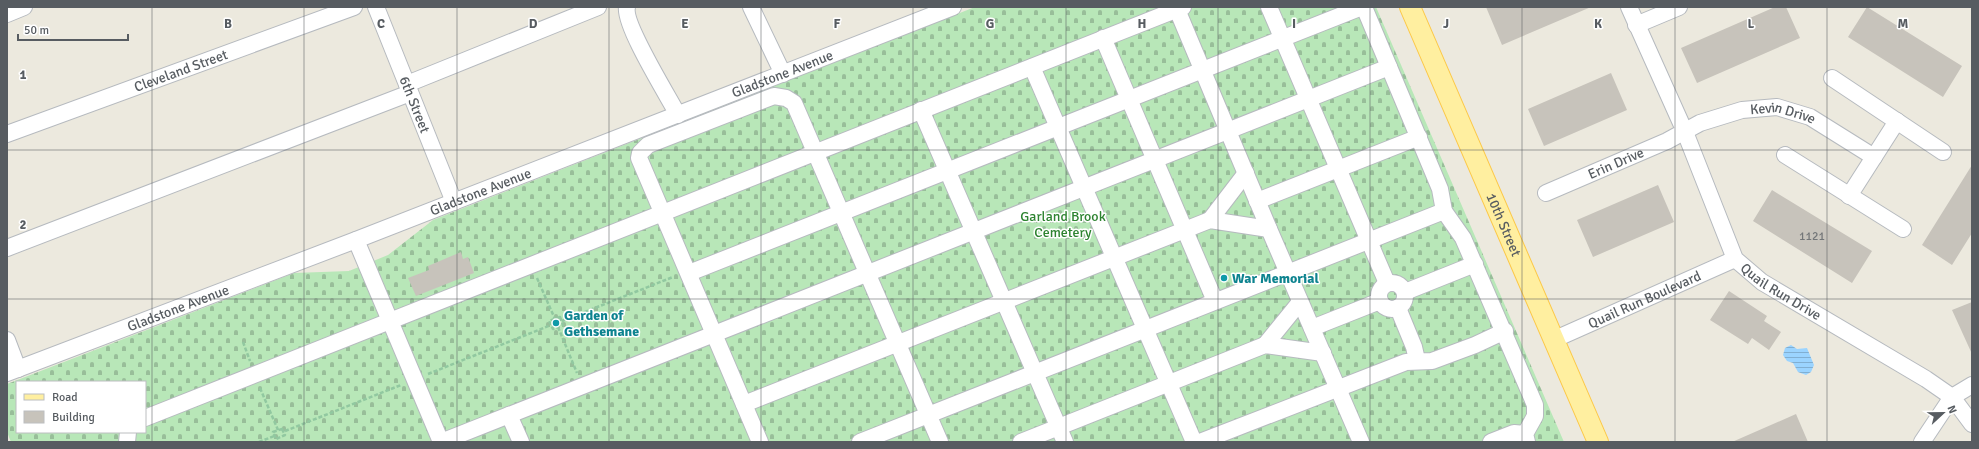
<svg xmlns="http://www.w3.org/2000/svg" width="1979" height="449" font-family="Signika,sans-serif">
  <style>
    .cemetery { fill: url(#cemetery-stones); fill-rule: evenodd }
    .water { fill: url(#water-rules) }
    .building { fill: #c7c3bb }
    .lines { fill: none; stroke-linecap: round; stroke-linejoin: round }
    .minor-casing { stroke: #b6babf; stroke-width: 18 }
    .major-casing { stroke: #fcc848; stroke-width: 22 }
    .path { stroke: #91c8a0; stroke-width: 2.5; stroke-dasharray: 4 2; stroke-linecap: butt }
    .minor { stroke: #fff; stroke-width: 16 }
    .major { stroke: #ffefa0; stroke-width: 20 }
    .grid { fill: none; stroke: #575c61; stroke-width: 1; stroke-opacity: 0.55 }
    .culture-dot { fill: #0f9aa8; stroke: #fff; stroke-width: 1.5 }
    .labels { text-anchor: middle; stroke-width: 3; stroke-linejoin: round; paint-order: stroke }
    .number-label { font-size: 12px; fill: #737678 }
    .street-label { font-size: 14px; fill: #575c61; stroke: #fff }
    .park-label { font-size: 14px; fill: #2d8330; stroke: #fff }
    .culture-label { font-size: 14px; font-weight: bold; fill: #0d838f; stroke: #fff; text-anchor: start }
    .grid-label { font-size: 13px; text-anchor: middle; font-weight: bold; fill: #575c61; stroke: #fff; stroke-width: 3; stroke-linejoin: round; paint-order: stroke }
  </style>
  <defs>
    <pattern id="cemetery-stones" width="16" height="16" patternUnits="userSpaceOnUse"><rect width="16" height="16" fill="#b8e7b8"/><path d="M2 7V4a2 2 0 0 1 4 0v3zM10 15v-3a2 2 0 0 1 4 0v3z" fill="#98be99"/></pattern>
    <pattern id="water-rules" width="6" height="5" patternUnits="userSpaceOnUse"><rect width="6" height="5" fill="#9bd4ff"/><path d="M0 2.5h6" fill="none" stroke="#81afd2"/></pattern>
  </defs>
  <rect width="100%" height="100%" fill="#ece9de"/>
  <path class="cemetery" d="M975 7H1376L1564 442H11L7 432V384L294 273 349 271 388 255 433 220ZM17 382H145V432H17Z"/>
  <path class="water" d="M1791 345 1797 349 1807 348 1814 365 1811 372 1806 375 1798 372 1793 363 1787 361 1783 355 1785 348Z"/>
  <path class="building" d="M1486 7H1591L1502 45Z
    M1775 7H1786L1800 38 1697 83 1681 48Z
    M1867 7 1962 66 1943 97 1848 37Z
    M1611 73 1627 110 1544 146 1528 109Z
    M1972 165V233L1952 265 1922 245Z
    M1658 185 1674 222 1593 257 1577 220Z
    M1772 190 1872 251 1852 283 1753 221Z
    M461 252 463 259 468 257 474 273 416 296 408 278 429 270 428 266Z
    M1729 291 1767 316 1764 321 1781 332 1769 350 1752 338 1748 344 1710 320Z
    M1972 302V354L1952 310Z
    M1796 414 1808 442H1732Z"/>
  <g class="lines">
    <defs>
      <g id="minor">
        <path id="s1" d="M376 7 454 202"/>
        <path d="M627 7C623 24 668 96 678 115"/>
        <path d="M751 7 783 74"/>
        <path d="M1176 7 1269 229 1361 442"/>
        <path d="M1269 7 1387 283"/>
        <path d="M1364 7 1440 189 1444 211 1463 238 1535 405V416L1525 434 1527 442"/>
        <path id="s2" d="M1629 7 1685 132 1735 259 1762 282 1926 379 1952 397 1972 424"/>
        <path d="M7 14 24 7"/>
        <path d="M1636 25 1679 7"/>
        <path d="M1103 38 1215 301"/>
        <path d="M1032 67 1194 442"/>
        <path d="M1832 78 1943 152"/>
        <path d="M407 84 598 7"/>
        <path d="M921 110 1065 442"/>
        <path id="s3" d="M7 134 354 7"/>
        <path d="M1785 155 1903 229"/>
        <path id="s4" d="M1546 193 1667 141 1700 123 1742 110 1777 107 1810 117 1874 157"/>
        <path d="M1849 196 1897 121"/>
        <path d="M1257 201 1419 137"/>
        <path d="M1210 220 1246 173"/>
        <path d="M356 240 441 442"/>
        <path d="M7 248 410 93"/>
        <path d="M689 273 1362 7"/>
        <circle cx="1392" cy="296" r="13"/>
        <path d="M1405 292 1475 264"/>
        <path d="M1398 308 1414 347 1417 360"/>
        <path d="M1312 328 1380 301"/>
        <path d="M7 340 18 369"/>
        <path id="s5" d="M1553 340 1735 259"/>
        <path d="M1265 345 1300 302"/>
        <path id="s6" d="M7 373 356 240 953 7"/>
        <path d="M744 404 1210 220 1269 229"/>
        <path d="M509 415 521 442"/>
        <path d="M145 418 1183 7"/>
        <path d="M127 442 128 432"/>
        <path d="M441 442 1389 67"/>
        <path d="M760 442 639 158 640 153 648 145 774 96 786 98 794 103 940 442"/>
        <path d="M860 442 1444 211"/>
        <path d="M1021 442 1265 345 1323 353"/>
        <path d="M1200 442 1406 362 1432 361 1475 345 1505 331"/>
        <path d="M1491 442 1514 433 1525 434"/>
        <path d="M1922 442 1952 397 1972 385"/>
      </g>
      <g id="major">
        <path id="s7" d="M1410 7 1598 442"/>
      </g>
    </defs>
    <use href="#minor" class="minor-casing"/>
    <use href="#major" class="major-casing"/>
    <path class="path" d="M537 278 555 319
      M560 317 563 325 553 329 549 321Z
      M562 321 673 277
      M558 327 577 373
      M243 342 250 361
      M428 374 551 325
      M260 388 278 430
      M282 429 285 435 276 439 273 432Z
      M285 431 401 385
      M259 442 274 436"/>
    <use href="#minor" class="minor"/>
    <use href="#major" class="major"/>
  </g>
  <path class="grid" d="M152 7V442M304 7V442M457 7V442M609 7V442M761 7V442M913 7V442M1066 7V442M1218 7V442M1370 7V442M1522 7V442M1675 7V442M1827 7V442M7 150H1972M7 299H1972"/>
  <g class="culture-dot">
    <circle cx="1224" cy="278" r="4"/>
    <circle cx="556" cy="323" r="4"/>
  </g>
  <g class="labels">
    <g class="number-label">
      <text x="1812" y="240">1121</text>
    </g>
    <g class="street-label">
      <text dy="5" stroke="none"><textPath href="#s3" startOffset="185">Cleveland Street</textPath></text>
      <text dy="5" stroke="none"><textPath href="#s6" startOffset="831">Gladstone Avenue</textPath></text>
      <text dy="5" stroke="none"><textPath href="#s1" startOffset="105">6th Street</textPath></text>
      <text dy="5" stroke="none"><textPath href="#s4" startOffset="255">Kevin Drive</textPath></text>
      <text dy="5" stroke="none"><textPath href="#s4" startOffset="76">Erin Drive</textPath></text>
      <text dy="5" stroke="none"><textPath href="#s6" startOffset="507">Gladstone Avenue</textPath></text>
      <text dy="5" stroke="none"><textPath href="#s7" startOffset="237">10th Street</textPath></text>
      <text dy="5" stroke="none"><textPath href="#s2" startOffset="330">Quail Run Drive</textPath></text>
      <text dy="5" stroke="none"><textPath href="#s5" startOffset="100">Quail Run Boulevard</textPath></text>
      <text dy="5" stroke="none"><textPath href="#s6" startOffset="183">Gladstone Avenue</textPath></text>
    </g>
    <g class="park-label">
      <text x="1063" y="221">Garland Brook<tspan x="1063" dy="16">Cemetery</tspan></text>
    </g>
    <g class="culture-label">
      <text x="1232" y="283">War Memorial</text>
      <text x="564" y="320">Garden of<tspan x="564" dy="16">Gethsemane</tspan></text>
    </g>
  </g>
  <g class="grid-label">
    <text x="228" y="28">B</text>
    <text x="381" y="28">C</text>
    <text x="533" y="28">D</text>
    <text x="685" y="28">E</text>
    <text x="837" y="28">F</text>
    <text x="990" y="28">G</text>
    <text x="1142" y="28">H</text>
    <text x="1294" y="28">I</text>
    <text x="1446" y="28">J</text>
    <text x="1598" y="28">K</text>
    <text x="1751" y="28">L</text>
    <text x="1903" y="28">M</text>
    <text x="23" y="79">1</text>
    <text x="23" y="229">2</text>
  </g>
  <rect width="1979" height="449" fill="none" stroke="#575c61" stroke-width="16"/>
  <rect x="16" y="381" width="130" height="52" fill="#ffffff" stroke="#bcbec0"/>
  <rect x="24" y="394" width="20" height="6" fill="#ffefa0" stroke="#bcbec0"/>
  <text x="52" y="401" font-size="12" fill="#575c61">Road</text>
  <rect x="24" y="411" width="20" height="12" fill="#c7c3bb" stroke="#bcbec0"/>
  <text x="52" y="421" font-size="12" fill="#575c61">Building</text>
  <g transform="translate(1943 413) rotate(68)" stroke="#ffffff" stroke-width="3" paint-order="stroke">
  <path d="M0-3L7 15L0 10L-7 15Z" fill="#575c61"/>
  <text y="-6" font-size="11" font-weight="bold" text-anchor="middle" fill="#575c61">N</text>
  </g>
  <path d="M18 34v6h110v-6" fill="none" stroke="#575c61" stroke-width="2"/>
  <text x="24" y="34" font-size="12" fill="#575c61" stroke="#ffffff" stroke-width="3" paint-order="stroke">50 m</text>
</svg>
